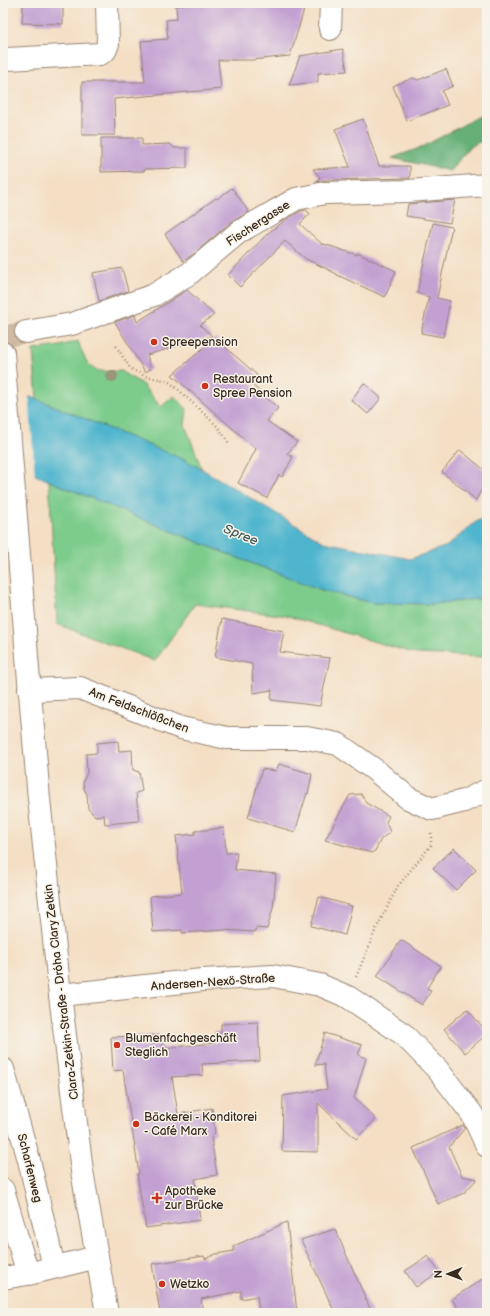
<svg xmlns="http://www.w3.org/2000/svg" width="490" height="1316" font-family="'Balsamiq Sans',sans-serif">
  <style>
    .green { fill: #7dcc8c; stroke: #5c7b55 }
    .forest { fill: #66b078; stroke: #506d4b }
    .water { fill: #4fb5ce; stroke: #457076 }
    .pier { fill: #f4dfc5 }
    .building { fill: #c2a0d2 }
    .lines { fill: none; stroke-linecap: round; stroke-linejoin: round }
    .minor-tunnel { stroke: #cfbba4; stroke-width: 22; stroke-dasharray: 22 11; stroke-linecap: butt }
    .minor-casing { stroke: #988472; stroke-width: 24 }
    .major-casing { stroke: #988472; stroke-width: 24 }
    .path { stroke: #988472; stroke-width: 2.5; stroke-dasharray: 1 3; stroke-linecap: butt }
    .minor { stroke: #fff; stroke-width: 22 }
    .major { stroke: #fff; stroke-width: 22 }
    .tree { fill: #99967b }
    .poi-dot { fill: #c8321e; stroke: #f7f3e8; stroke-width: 1.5 }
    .labels { text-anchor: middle; stroke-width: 3; stroke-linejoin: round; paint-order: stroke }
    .street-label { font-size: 12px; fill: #3b2a1e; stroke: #f7f3e8 }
    .poi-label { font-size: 12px; fill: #3b2a1e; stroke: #f7f3e8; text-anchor: start }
    .water-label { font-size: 13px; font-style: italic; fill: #425b5c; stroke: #f7f3e8 }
  </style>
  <rect width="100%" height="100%" fill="#f7f3e8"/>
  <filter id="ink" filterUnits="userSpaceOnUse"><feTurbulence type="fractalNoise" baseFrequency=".025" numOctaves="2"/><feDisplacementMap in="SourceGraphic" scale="8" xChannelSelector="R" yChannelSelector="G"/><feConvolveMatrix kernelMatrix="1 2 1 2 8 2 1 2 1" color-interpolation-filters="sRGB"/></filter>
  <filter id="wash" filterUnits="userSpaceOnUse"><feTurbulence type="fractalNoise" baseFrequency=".012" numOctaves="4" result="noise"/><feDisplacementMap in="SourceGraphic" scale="16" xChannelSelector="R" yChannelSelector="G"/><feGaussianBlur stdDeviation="0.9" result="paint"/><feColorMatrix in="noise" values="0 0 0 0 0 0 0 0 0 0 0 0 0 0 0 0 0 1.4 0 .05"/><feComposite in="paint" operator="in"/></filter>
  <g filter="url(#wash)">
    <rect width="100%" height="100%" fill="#f4dfc5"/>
    <path class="green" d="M78 341C89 371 90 373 122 371L128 376 141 383 161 407 174 396 187 409 185 425 202 469 185 460 37 399 33 350 60 346Z
      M49 480 225 553 322 590 372 603 433 604 487 598V657L416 654 288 616 195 604 155 661 57 624Z"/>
    <path class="forest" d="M487 112V138L470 147 450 171 392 158 422 147Z"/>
    <path class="water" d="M3 389 37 399 185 460 202 469 324 542 410 559 447 546 477 521 487 517V598L433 604 372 603 322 590 225 553 28 472Z"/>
    <path class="pier" d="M3 387 29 394 35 477 3 462Z"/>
    <g id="blocks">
      <path class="building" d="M23 3H63V24L22 23Z
        M189 3H306L290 56 252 60H218L221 89 114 99 115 135H82V82H145L141 41 168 39 166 20 177 19 176 6 189 4Z
        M343 49 347 71 318 73V82L289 85 300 56Z
        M446 69 453 86 442 91 448 105 407 121 393 86 413 78 418 80Z
        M363 119 379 166H410V178L325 180 316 182 320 177 313 169 350 167 335 129Z
        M101 138H142V145L170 144 174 148H187V168L145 169 144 171 101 172Z
        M232 188 249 212 231 222 194 254 183 261 165 234 216 198 217 199Z
        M455 200 450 223 406 216 408 204Z
        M306 210 310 214 300 224 323 245 324 244 357 255V253L396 271 385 297 337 275V274L306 259 285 241 240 287 228 275 268 233 287 219 301 211Z
        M433 223 452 227 437 298 450 301 443 337 421 333 429 297 417 293Z
        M122 268 128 291 99 301 93 273Z
        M187 290 214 315 200 325 212 336 147 355 151 369 145 372 115 322 135 315 137 322Z
        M215 338 257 375 250 383 278 408 267 421 297 442 287 454 293 457 282 477 279 475 267 498 238 483 256 449 172 375Z
        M364 383 381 398 368 414 351 400Z
        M460 450 487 472V479L476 500 442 472Z
        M222 619 284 631 280 652 330 658 320 706 271 700 272 690 253 693 252 664 215 657Z
        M118 741 119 751 132 750 133 770 139 772 142 791 136 793 139 821 105 824 104 815 95 816 88 809 87 794 84 789 83 781 87 773 86 754 97 753V743Z
        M279 764 312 774 308 794 307 793 295 832 248 818 262 769 276 771Z
        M361 794 366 803 389 816 386 822 390 832 381 839 375 851H374L372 853 325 840 350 795Z
        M224 828 226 853 237 852 235 870 276 874 273 908 267 929 256 928 255 932 224 930 182 933V930L153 932 150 896 182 893 176 836 195 834V831Z
        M454 848 476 870 456 890 433 868Z
        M319 897 352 906 345 935 311 926Z
        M401 940 441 966 427 988 431 991 422 1005 377 976Z
        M467 1009 487 1032V1034L465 1053 444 1029Z
        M258 1022 260 1061 202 1064 203 1075 172 1077 178 1114 212 1108 215 1133 211 1137 217 1175 195 1179 200 1220 146 1228 137 1174H139L123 1070 113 1071 111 1037 160 1035 163 1048 215 1043V1032H221V1024Z
        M325 1033 362 1045 358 1055 366 1058 354 1098 376 1119 356 1139 318 1103V1152L282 1151 283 1096 327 1089 324 1064 315 1065Z
        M463 1125 465 1128 449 1147 462 1176 477 1179 464 1193 438 1204 413 1148Z
        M287 1222 297 1313H259L257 1296 241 1299V1291L201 1299 203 1313H160L152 1264 204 1256 205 1259 216 1254 234 1251V1246Z
        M335 1229 372 1313H335L301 1240Z
        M428 1256 439 1272 416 1287 405 1271Z
        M487 1276V1313H461L452 1299Z"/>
    </g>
  </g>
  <g filter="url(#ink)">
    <use href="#blocks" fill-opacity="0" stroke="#988472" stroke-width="1"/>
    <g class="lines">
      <path class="minor-tunnel" d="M3 337 26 332"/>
      <defs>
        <path id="minor" d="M330 29 331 3
          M7 59 100 54 105 51 108 44 107 3
          M26 332 72 324 154 295 190 273 239 232 296 199 325 193 408 191 487 185
          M29 690 80 688 181 728 227 738H307L338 744 375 770 408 798 432 809 464 801 487 790
          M60 995 202 980 273 976 320 985 348 997 403 1034 438 1070 472 1114 487 1146
          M3 1069 29 1160 54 1267
          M3 1190 28 1274
          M3 1278 28 1274 97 1257"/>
        <path id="major" d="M3 353 28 669 39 799 60 995 82 1171 107 1313"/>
      </defs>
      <use href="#minor" class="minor-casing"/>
      <use href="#major" class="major-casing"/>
      <path class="path" d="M116 346 130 368 135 371 145 376 168 381 181 392 218 427 229 443
        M356 977 376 929 398 886 431 845V831"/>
      <use href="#minor" class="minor"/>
      <use href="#major" class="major"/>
    </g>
    <circle class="tree" cx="112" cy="376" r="6"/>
  </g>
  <g class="poi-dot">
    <circle cx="154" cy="342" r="4"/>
    <circle cx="205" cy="386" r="4"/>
    <circle cx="117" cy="1045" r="4"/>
    <circle cx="136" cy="1124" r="4"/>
    <path d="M155 1192h4v4h4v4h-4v4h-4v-4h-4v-4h4z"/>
    <circle cx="162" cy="1284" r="4"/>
  </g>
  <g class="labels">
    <g class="street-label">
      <text transform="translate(258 223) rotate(-33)" y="4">Fischergasse</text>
      <text transform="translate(139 710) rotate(21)" y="4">Am Feldschlößchen</text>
      <text transform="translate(213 982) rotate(-4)" y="4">Andersen-Nexö-Straße</text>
      <text transform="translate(61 992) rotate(-97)" y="4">Clara-Zetkin-Straße - Dróha Clary Zetkin</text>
      <text transform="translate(30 1168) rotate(76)" y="4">Scharfenweg</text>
    </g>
    <g class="poi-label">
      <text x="162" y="346">Spreepension</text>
      <text x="213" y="383">Restaurant<tspan x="213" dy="14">Spree Pension</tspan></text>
      <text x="125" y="1042">Blumenfachgeschäft<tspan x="125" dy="14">Steglich</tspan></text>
      <text x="144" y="1121">Bäckerei - Konditorei<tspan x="144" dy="14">- Café Marx</tspan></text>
      <text x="165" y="1195">Apotheke<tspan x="165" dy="14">zur Brücke</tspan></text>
      <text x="170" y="1288">Wetzko</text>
    </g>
    <g class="water-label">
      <text transform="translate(241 534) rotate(22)" y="5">Spree</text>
    </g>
  </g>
  <rect width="490" height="1316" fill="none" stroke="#f7f3e8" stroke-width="16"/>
  <g transform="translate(448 1274) rotate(269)" stroke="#f7f3e8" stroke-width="3" paint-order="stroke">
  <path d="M0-3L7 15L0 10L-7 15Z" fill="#3b2a1e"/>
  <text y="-6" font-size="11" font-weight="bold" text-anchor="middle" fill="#3b2a1e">N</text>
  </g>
</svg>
